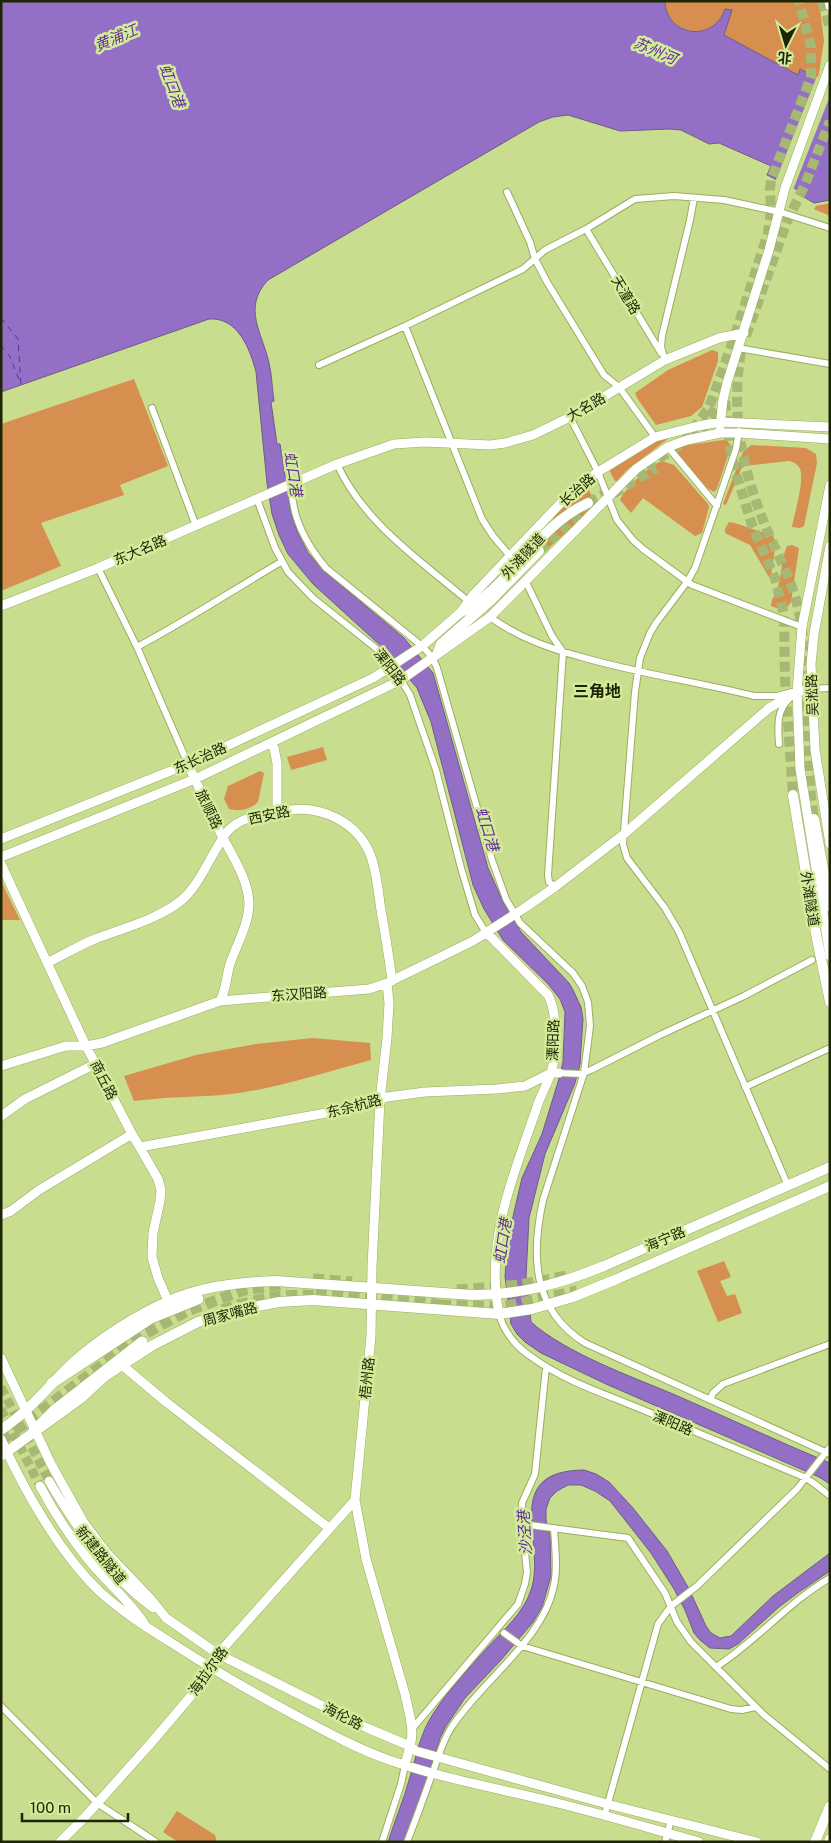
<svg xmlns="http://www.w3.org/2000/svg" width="831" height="1843" font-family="'Public Sans','Noto Sans SC',sans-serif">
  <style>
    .green { fill: #d68f4e }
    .water { fill: #9370c6; stroke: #705a8c }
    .pier { fill: #c8dd8e }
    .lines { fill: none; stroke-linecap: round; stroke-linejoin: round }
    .ferry { stroke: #5f2f96; stroke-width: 1; stroke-dasharray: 6 5; stroke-linecap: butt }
    .secondary-tunnel { stroke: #a6b873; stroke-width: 9; stroke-dasharray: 9 4.5; stroke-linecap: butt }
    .primary-tunnel { stroke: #a6b873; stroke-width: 10; stroke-dasharray: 10 5; stroke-linecap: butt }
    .highway-tunnel { stroke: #a6b873; stroke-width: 11; stroke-dasharray: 11 5.5; stroke-linecap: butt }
    .street-casing { stroke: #9aae60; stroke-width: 8 }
    .secondary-casing { stroke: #9aae60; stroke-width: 10 }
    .primary-casing { stroke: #9aae60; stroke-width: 11 }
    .highway-casing { stroke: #9aae60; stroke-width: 12 }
    .street { stroke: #fff; stroke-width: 6 }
    .secondary { stroke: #fff; stroke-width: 9 }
    .primary { stroke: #fff; stroke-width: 10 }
    .highway { stroke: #fff; stroke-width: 11 }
    .labels { text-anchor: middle; stroke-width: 5; stroke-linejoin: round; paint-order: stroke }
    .street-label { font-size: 14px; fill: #1e2505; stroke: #d4eb9b }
    .water-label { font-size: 15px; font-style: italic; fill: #5f2f96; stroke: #d4eb9b }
    .quarter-label { font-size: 16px; font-weight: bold; fill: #1e2505; stroke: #d4eb9b }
  </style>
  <rect width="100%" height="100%" fill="#c8dd8e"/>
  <path class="green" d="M665 1H819L824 41 818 79 800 69 798 75 724 35 725 9C714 43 666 37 665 1Z
    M830 203V216L814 209 816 206Z
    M712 350 718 352V361L702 407 691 416 656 425 637 398 635 393 668 370Z
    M134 379 168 466 120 485 124 495 41 523 61 566 1 591V424Z
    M669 437V438L627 470 617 481H615L610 472 611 469 649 444Z
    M723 440H727L731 446 717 489 714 492 707 488 679 456 677 451 681 446Z
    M751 445 806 448 816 454 817 463 804 526 800 528 792 527C794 514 806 478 799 467 796 463 793 462 789 461L745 466 741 469 726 505 723 504 743 452Z
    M662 461 674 465 708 504 709 507 702 533 695 536 643 498 631 513 620 500C625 488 650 465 662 461Z
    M585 485 587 486 595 503 594 507 542 554 535 548 587 500 554 519 552 516Z
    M729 522 735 523 773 536 776 543 771 576 769 577 750 545 725 533V529Z
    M792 545 799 548 791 602 786 609H779L771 606C771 599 776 594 778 587 782 574 781 559 787 546Z
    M323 747 327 760 291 770 287 757Z
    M260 771 264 773 258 802C251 809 239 812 229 809L224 799 228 786Z
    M1 881 20 920H1Z
    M313 1038 370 1043 371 1060C322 1073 273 1090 222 1095 193 1097 164 1097 134 1101L124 1076 196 1055 256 1044Z
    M724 1261 731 1277 720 1281 727 1296 735 1294 742 1313 718 1322 697 1271Z
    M177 1811 215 1835 217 1842H178L163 1832Z"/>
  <path class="water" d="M1 1H665C666 37 714 43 725 9L732 10 724 35 798 75 800 69 830 85V200L814 203 797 193 798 190 767 175 771 166 719 143 709 144 681 130 670 129 620 131 568 115 553 117 539 122 268 280C242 308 262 332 269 363 272 375 272 388 274 401L271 402 277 444H280L291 513 297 531 308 553 325 572 404 638 433 673 488 868 503 902 521 932 569 983 573 990 581 1007 583 1019 580 1064 575 1083 545 1154 529 1218 526 1277 531 1322C566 1353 630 1376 673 1394 726 1417 777 1441 830 1463V1484L819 1477 606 1384 541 1353 525 1342 517 1334 511 1324 505 1276 508 1238 522 1178 542 1134 558 1082 563 1062 565 1012 560 999 548 984 503 940 484 909 473 885 431 722 417 688 382 647 313 584 288 554 279 535 272 514 267 483 256 372C250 349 238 317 209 319L1 392Z
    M584 1470 596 1474 609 1482 633 1508 667 1551 688 1587 706 1626 711 1633 720 1638 731 1636 773 1596 830 1553V1571L799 1592 779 1607 738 1644 729 1649 710 1648 700 1640 694 1633 685 1610 674 1589 651 1553 610 1501 595 1491 581 1485H568L557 1491 550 1498 546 1509V1520L550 1536 551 1576 542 1607 533 1622 501 1660 465 1698 446 1726 440 1738 428 1778 405 1842H388C395 1820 404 1799 410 1777 417 1754 420 1734 433 1714 449 1689 469 1668 489 1646 505 1628 523 1614 531 1590 547 1543 499 1471 584 1470Z"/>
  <path class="pier" d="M817 76 830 83V96L793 190 775 182Z"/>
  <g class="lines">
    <path class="ferry" d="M1 318 18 339 21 385
      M1 345 10 357 20 382"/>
    <path class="secondary-tunnel" d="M1 1387 49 1481
      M1 1409 40 1486"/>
    <path class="primary-tunnel" d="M822 1 830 29
      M746 336 787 221 804 187 830 121
      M741 352C730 415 743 472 767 530 777 554 791 578 797 604 807 641 804 679 806 717 807 751 809 785 814 819
      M725 401 730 448 735 470 752 525 775 578 784 615 785 680 793 795
      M692 441 710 418 717 404
      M646 467 684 442 708 409 713 397 736 332 768 233 771 211 770 189 771 180 811 77V47L799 1
      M613 494 656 468
      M588 503 615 488
      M539 551 572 520 598 503"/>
    <path class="highway-tunnel" d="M313 1279 352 1282
      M316 1289 403 1299 440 1305
      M457 1290 520 1285 567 1276
      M440 1305 502 1307 577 1291
      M222 1310C259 1298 285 1293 324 1296
      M1 1441 139 1337 187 1311 244 1290 286 1284"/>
    <defs>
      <path id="street" d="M507 192 530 242 535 259 547 282 604 375 619 387 655 437
        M586 229 661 353
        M405 326 482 519 493 536 510 556
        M738 348 830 364
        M665 360 661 347 662 336 690 220 694 198
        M319 365 405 326 523 269 545 250 586 229 635 199 674 196 724 200 780 212 830 228
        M152 408 196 526
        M570 417 598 472 617 520 633 540 643 549 692 585 802 627
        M739 431 736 449 715 510 695 568 687 582 656 623 650 633 640 658 635 692 623 844 627 858 665 908 679 932 788 1186
        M668 447 717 506
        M337 464C363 522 421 561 468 601
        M292 483C290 515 306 544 326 568L422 646 432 657 437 668 492 860 506 899 520 923 573 973 582 986 588 1002 590 1026 584 1073 543 1200C531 1255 532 1310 585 1343L830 1454
        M257 499 275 548 288 572 313 598 378 650 401 680 410 695 436 770 461 868 475 915 485 931
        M98 568 137 647 188 764
        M526 582 552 636 563 652 548 875 549 882 555 887
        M490 617C519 638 551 649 585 658 641 674 698 682 754 696H777L792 692
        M137 647C186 621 233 590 281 562
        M811 689 830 688
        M779 744C778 728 776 711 789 699
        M559 1073 581 1074 591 1070 660 1035 744 996 812 960
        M745 1087 830 1048
        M499 1314C504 1332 516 1347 533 1358 563 1380 602 1393 636 1407 693 1431 749 1454 806 1478L815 1484 830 1496
        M710 1400 713 1393 723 1384 830 1344
        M522 1524 628 1538 665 1593 677 1622 691 1642 764 1715 830 1769
        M504 1633 522 1646 731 1709 742 1710 755 1707
        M716 1667C757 1641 788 1602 830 1578
        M1 1706 97 1803 156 1842
        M411 1730 518 1604 525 1584 527 1572 523 1534 522 1503 535 1474 546 1367
        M605 1814 658 1624 671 1606 697 1586 797 1489 830 1447
        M382 1842 401 1784 405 1765
        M407 1842C416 1819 424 1797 432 1774 438 1759 442 1742 451 1728 480 1682 544 1640 554 1585 558 1567 555 1547 554 1528
        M665 1842 671 1820"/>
      <path id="secondary" d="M829 1 830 6
        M720 426 723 400 727 383 769 250 785 188 830 65
        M830 485 802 627 797 692 800 769 830 956
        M830 546 814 634 811 664 815 750 830 844
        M1 606 98 568 337 464 394 444 425 442 490 445 505 443 533 435 570 417 665 360 719 338 744 333
        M273 743 277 763V812
        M188 764C199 788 210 813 222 836 233 857 248 879 249 903 249 923 238 942 231 961 226 974 227 989 220 1001
        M1 839 188 764 373 678 422 646 461 612 474 594 576 487 598 472 655 437 698 426 720 422 830 427
        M1 857 195 779 401 680 490 617 636 469 668 447 687 440 720 433H739L830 439
        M1 864 86 1046 132 1134 158 1179 161 1190 160 1201 153 1233 152 1257 158 1278 168 1301
        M485 931 548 995C557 1011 557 1047 553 1065 551 1077 544 1089 539 1101 527 1137 512 1174 503 1212 495 1246 492 1279 499 1314
        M47 963C63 955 78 946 95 939 123 928 153 921 178 903 194 892 205 868 215 851 220 843 224 833 232 827 247 815 271 812 290 810 322 806 357 822 370 854 377 871 378 892 381 910 385 933 389 957 392 981
        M387 983 389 1003 387 1038 380 1100 372 1267 371 1336 355 1500 366 1559 405 1694C408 1709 414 1727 411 1742 409 1749 407 1757 405 1765
        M1 1066 66 1046H86L102 1043 220 1001 369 989 387 983 473 941 523 909 555 887 624 834 769 708 797 692 811 689
        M1 1116 25 1099 95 1064
        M140 1147 359 1107 387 1097 425 1092 497 1089 525 1086 551 1073H559
        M1 1215 11 1211 39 1190 132 1134
        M1 1358 51 1464 84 1523 106 1552 150 1598 166 1618 218 1654 367 1728 410 1746 416 1751 607 1804 757 1842
        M123 1366 166 1402 329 1528
        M1 1439C24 1490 59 1552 99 1591 123 1613 151 1630 178 1647 215 1671 252 1692 291 1713 323 1730 355 1748 389 1760 441 1778 496 1788 549 1801 599 1813 649 1828 699 1842
        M49 1481C78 1530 108 1574 153 1608
        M40 1486C55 1514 72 1540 92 1564 109 1584 129 1601 144 1623
        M60 1842 84 1818 151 1743 196 1690 208 1666 218 1654 355 1500"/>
      <path id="primary" d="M461 612C510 588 534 528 588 503
        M438 652 441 644 490 601 539 551
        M793 795 816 934 830 1002
        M814 819 830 907
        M1 1430C9 1424 18 1418 25 1411 43 1395 58 1376 76 1360 102 1337 137 1315 169 1301 201 1286 241 1282 276 1281L472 1295C520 1295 559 1284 604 1266L830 1167
        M1 1456 80 1399 105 1376 153 1345 198 1322 238 1310 279 1302 313 1300 499 1314 532 1309 573 1297 617 1279 830 1186
        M815 1842 830 1806
        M829 1842 830 1839"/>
      <path id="highway" d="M52 1383 151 1318 198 1299
        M34 1431 55 1410 142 1342"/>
    </defs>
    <use href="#street" class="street-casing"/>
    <use href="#secondary" class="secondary-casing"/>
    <use href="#primary" class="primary-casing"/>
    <use href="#highway" class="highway-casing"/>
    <use href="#street" class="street"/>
    <use href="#secondary" class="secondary"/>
    <use href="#primary" class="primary"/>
    <use href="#highway" class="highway"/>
  </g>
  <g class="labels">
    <g class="street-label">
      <text transform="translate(626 295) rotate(59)" y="5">天潼路</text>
      <text transform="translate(586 407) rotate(-30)" y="5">大名路</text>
      <text transform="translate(577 490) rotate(-41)" y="5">长治路</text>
      <text transform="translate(140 550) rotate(-23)" y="5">东大名路</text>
      <text transform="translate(523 556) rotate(-47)" y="5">外滩隧道</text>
      <text transform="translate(390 667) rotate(52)" y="5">溧阳路</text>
      <text transform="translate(812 695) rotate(-92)" y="5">吴淞路</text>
      <text transform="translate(200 758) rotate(-24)" y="5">东长治路</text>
      <text transform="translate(209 809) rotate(64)" y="5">旅顺路</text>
      <text transform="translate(269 815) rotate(-12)" y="5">西安路</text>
      <text transform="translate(810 899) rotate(81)" y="5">外滩隧道</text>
      <text transform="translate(299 994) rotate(-4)" y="5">东汉阳路</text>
      <text transform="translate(553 1040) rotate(-88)" y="5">溧阳路</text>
      <text transform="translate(104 1080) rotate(63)" y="5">商丘路</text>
      <text transform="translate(354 1106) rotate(-14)" y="5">东余杭路</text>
      <text transform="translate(665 1239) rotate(-23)" y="5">海宁路</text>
      <text transform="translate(230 1314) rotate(-15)" y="5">周家嘴路</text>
      <text transform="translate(367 1378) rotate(-84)" y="5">梧州路</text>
      <text transform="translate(673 1423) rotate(23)" y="5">溧阳路</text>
      <text transform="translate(101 1555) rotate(51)" y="5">新建路隧道</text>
      <text transform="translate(208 1671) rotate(-55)" y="5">海拉尔路</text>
      <text transform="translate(343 1716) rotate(27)" y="5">海伦路</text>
    </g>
    <g class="water-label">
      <text transform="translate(116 38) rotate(-23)" y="5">黄浦江</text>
      <text transform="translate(655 51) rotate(23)" y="5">苏州河</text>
      <text transform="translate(172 86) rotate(69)" y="5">虹口港</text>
      <text transform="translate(293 474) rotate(81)" y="5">虹口港</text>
      <text transform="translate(487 829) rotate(73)" y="5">虹口港</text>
      <text transform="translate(503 1241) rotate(-81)" y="5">虹口港</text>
      <text transform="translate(525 1533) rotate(-94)" y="5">沙泾港</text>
    </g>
    <g class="quarter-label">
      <text x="597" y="697">三角地</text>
    </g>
  </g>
  <rect width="831" height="1843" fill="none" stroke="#1e2505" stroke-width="5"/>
  <g transform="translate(786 45) rotate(185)" stroke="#d4eb9b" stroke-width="4" paint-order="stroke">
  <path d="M0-4L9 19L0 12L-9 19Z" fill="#1e2505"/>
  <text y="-8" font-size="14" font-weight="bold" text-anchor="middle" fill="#1e2505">北</text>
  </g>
  <path d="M22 1813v8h106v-8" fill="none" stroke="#1e2505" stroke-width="2.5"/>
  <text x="30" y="1813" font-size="15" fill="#1e2505" stroke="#d4eb9b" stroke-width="4" paint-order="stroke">100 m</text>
</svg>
